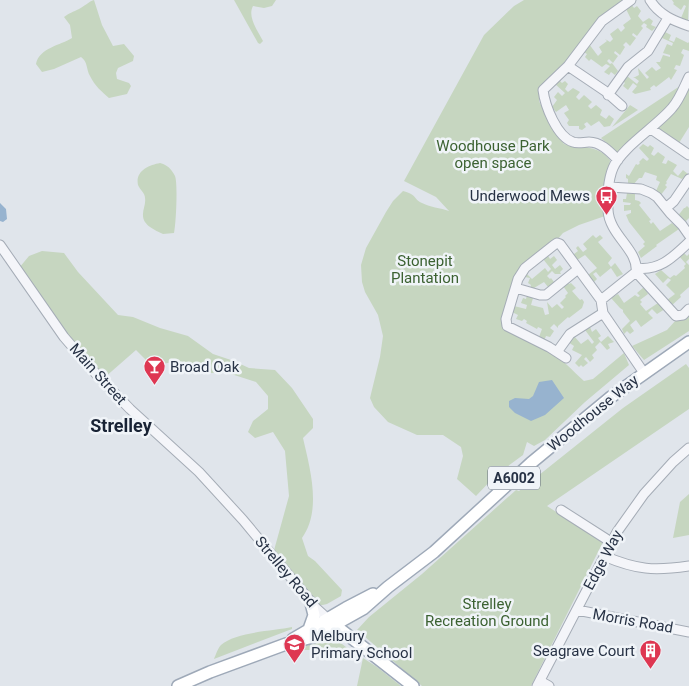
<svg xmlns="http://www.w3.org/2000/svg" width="689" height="686" font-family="Roboto,sans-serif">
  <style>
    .green { fill: #c6d6c0 }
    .water { fill: #97b3cf }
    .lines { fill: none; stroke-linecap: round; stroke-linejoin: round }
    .minor-casing { stroke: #a5acb6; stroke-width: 11 }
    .major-casing { stroke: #9ea9b8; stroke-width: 14 }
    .minor { stroke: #f4f5f9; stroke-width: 9 }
    .major { stroke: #fff; stroke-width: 11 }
    .labels { text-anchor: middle; stroke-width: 5; stroke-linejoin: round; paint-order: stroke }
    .shield { fill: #f0f4f8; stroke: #636c7b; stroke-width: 1 }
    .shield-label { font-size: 14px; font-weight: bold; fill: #273245 }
    .park-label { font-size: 15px; fill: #3c6232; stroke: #f0f4f8 }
    .poi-label { font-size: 15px; fill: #273245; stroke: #f0f4f8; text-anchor: end }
    .street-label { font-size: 15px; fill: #273245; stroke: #f0f4f8 }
    .quarter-label { font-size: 18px; font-weight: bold; fill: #192335; stroke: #f0f4f8 }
  </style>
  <rect width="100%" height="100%" fill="#e0e5eb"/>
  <path class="green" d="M94 0 102 25 113 46 124 44 134 56 133 61 118 68 116 73 117 79 129 83 131 86 127 94 109 98C101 91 95 86 90 76 86 69 88 62 81 57L54 69 42 72 36 64C39 48 61 45 72 38L70 25 64 17C69 13 73 12 79 9 85 6 88 2 94 0Z
    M234 0H276L272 6 264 8 253 6C247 17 258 31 263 41L260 44 258 43Z
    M524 0H625L600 19 565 64 541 89 539 101 550 124 564 144C582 148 599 145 610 160L605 216 579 225 563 233 556 241 527 261 509 295 502 326C517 338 535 342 551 352 563 360 573 371 584 381L593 379 624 353 629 365 585 402 545 440 534 446 527 442 523 455 496 475 476 496 457 479 463 456 461 447 443 435H417L388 422 374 407 370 398 380 357 383 336 378 315 365 292 362 282 361 265 366 248 386 212 393 201 403 191C418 195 413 199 422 203 429 207 441 208 449 211L436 197 404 181 484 35 514 6Z
    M672 0H689L688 21 681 18 686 6 684 5 681 10 673 4 674 3Z
    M631 4 634 8 637 6 641 11 638 16 643 22 649 18 653 21 651 25 656 27 652 31 646 27 647 25 644 23 641 26 643 28 637 36 633 33 632 35 636 38 630 46 626 42 623 45 625 47 620 55 615 51 614 53 618 56 613 63 609 59 607 61 610 64 612 63 618 71 615 75 611 72 609 75 604 72 610 66 606 64 602 67 591 59 589 61 585 57 587 54 582 51 589 44 598 56 602 52 599 47 607 41 605 39 610 42 613 39 610 34 618 28 621 32 625 28 623 25 631 19 626 9Z
    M663 31 671 35 669 40 674 42 676 37 688 43 689 42V51L683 49 681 53 684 55 680 66 676 65 674 69 677 70 671 80 669 77 656 87 654 85 650 88 651 90 635 94 632 92 637 86 633 83 628 90 623 86 625 83 622 80 626 75 627 76 637 84 639 81 635 78H633L639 75 638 68 647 79 649 77 645 73 652 67 656 71 661 68 656 62H660L663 55 670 57V55L663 53 667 44 672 46 673 43 660 37Z
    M557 78 562 83 565 81 568 84 565 89 568 92 573 88 580 92 576 97 579 100 584 95 592 102 588 106 591 109 596 105 602 110 600 115 606 119 609 115 614 119 610 126 604 127 599 121 591 126 587 122 584 124 586 127 582 130 579 129V126H569L567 123 569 120 564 113 569 110 566 105 556 112 552 107 557 100 554 97 558 92 562 96 565 93 555 84Z
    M683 84 669 106 619 154 601 138Z
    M689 84V127L679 143 655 128Z
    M630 105 638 110 612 127Z
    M643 144 648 147 650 145 654 148 651 154 654 156 658 152 665 157 662 163 666 164 668 160 677 165 673 171 678 176 683 170 688 174 682 179 671 174 666 182 667 183 665 185 667 187 660 196 656 191 660 182 656 180 657 176 645 172 642 178H639L633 185 628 184V179L626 178V174L629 176 636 164 638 165 640 163 639 162 643 158 647 161 649 159 639 148Z
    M160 163C167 165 171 168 175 176 178 183 176 224 174 233L163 234C155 230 142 225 143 214 143 209 146 204 145 198 145 193 140 190 138 185 135 171 149 165 160 163Z
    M627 193 635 194V200L639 201 641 203 639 205 651 220 649 221 651 224 653 222 660 231 672 223 679 229 656 245 657 246 641 258 638 252 645 246 643 244 645 242 629 222 626 215 631 213V210L624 211V205H630L631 203 623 202V199H626Z
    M687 206 689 208V218L685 222 677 217 684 208H685Z
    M593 235 596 238 600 235 603 238 598 242 612 258 608 263 611 267 615 263 623 274 617 277 611 268 600 277 596 272 593 274 597 279 593 283 588 275 597 268 585 255 577 260 572 254H574L578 251 576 248 578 246 583 252 587 249 583 244Z
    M42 251 64 253 78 272 118 315 133 317 160 328 188 336 213 354 234 361 249 368 275 370 292 388 313 419V428L303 438C310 469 322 510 302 538L308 556 315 561 342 590 341 596 327 604 318 606 273 554 289 496 285 451 273 432 255 438 248 432 253 421 268 409V396L256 382 228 373H206L187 364 173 362 157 365 150 364 136 350 104 378 56 322 19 268 29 256Z
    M685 252 684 253 687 256 689 254V259L686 262 689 265V287L680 295 681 297 671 306 667 300 675 294 666 285 671 280 668 278 663 283 655 274 661 270 670 278 674 275 676 276 685 268 684 266 686 264 679 256Z
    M547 254 550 259 554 256 557 260 552 265 555 269 560 265 563 269 560 272 561 274H555L552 271 547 276 550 279 551 278 554 282 548 287 544 282 534 288 530 289 531 285 528 283 530 278 525 277 527 274 532 279 545 268 548 272 551 269 543 259Z
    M567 282 569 284 571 283 576 288 572 291 580 300 582 299 584 302 582 308 569 318 568 317 558 326V328L554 324 550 328 554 331 550 337 546 336 544 341 539 337 542 329 538 327 537 329 526 323 527 321 524 319 522 321 516 319 518 315 510 311 514 306 526 309 527 305 521 303 523 298 526 299 527 295 533 298 531 305 543 308 545 315 549 314 547 302 552 308 557 304 562 309 564 307 560 303 566 297 565 296 568 293 563 286Z
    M644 287 648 294 640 300 642 302 640 304 646 311 658 303 665 309 657 314 652 309 648 313 653 318 641 327 636 320 630 325 634 331 630 334 627 331 624 334 622 329 630 321 623 312V310L620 308 611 298 618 294 624 303 635 295 638 297 640 296 637 293Z
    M689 314V331L644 360 632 346 667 330 676 320H683Z
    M590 327 592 332 596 329 601 336 598 338 601 342 608 336 614 342 608 344 610 348 607 350 600 342 595 347 597 350 592 355 594 358 590 362 586 357 584 359 588 363 583 367 581 365 579 367 575 363 582 355 572 350 574 346 568 342 574 336 581 344 588 339 592 344 594 342 585 330Z
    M686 364 689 368V409L547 506 603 542 531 686H422L357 630 369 617 422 574 516 490 519 491 623 408Z
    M689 494V535L673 538 680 502Z
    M292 627V629L214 659C216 654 218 648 221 645 235 632 273 631 292 627Z
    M328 637 338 641 350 650H297Z
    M363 658 377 667 401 686H357Z"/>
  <path class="water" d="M0 203 6 209 7 219 3 222 0 221Z
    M552 380 564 398 545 415 531 421 515 413 509 407V401L515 398 529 399 533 396 539 382Z"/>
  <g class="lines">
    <defs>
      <path id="minor" d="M650 0C659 15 674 21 689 26
        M568 66 605 91 622 106
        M608 95 628 67 648 51 668 18
        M651 129 689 155
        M618 160C610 152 601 142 589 142 584 142 578 144 573 142 557 137 545 106 543 90L568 66 602 21 631 0
        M610 187 641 189 651 193 657 197 670 213 682 225 689 235
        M666 208 674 201 689 179
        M0 245 64 337 97 375 130 409 199 472 243 520 316 608 328 619
        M637 268C660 271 673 257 689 242
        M636 272 676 316 683 315 689 309
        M516 288 540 295H546L578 269
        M557 352 570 334 603 313
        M566 358 549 347 507 326 506 319 518 279 525 268 554 245 557 243 560 244 601 300
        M644 373 603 313 601 300 636 272C639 250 609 235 608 210 607 198 608 180 613 168 621 148 657 126 672 108 680 99 684 87 689 77
        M561 510 611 542
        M604 556C637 570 654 571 689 566
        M577 610 689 632
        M540 681 549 686
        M537 686 617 532 644 494 673 462 689 448"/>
      <path id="major" d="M331 622 413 686
        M309 629 314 615 311 603
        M293 639 346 608 373 594
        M178 686 210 672 286 644 313 637 363 609 388 587 434 552 531 463 611 397 689 342"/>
    </defs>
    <use href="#minor" class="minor-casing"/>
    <use href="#major" class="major-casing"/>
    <use href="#minor" class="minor"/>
    <use href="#major" class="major"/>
  </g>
  <defs>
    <symbol id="bus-pin" viewBox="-11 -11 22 30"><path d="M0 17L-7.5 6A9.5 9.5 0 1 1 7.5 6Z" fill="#de3752" stroke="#f0f4f8"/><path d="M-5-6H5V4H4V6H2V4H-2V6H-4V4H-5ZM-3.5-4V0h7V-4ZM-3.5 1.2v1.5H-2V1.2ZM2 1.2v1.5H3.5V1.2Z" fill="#fff"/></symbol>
    <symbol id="bar-pin" viewBox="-11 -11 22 30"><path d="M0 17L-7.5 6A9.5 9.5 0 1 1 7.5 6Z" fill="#de3752" stroke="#f0f4f8"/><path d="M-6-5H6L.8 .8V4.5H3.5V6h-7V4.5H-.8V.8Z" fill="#fff"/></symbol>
    <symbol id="school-pin" viewBox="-11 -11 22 30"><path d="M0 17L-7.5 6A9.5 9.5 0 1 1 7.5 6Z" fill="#de3752" stroke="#f0f4f8"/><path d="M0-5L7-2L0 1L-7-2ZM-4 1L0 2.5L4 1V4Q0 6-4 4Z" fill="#fff"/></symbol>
    <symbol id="building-pin" viewBox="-11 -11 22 30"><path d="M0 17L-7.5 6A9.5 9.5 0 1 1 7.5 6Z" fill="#de3752" stroke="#f0f4f8"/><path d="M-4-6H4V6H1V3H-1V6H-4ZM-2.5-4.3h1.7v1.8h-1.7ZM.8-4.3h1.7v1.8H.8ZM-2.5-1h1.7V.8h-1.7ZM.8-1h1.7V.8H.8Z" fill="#fff"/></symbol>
  </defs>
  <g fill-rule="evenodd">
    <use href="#bus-pin" x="594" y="184" width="25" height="34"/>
    <use href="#bar-pin" x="142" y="354" width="25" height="34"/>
    <use href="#school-pin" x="282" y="632" width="25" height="34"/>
    <use href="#building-pin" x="638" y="638" width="25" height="34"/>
  </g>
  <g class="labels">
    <rect class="shield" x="488" y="466.5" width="52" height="23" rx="4"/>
    <g class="shield-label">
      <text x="514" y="483">A6002</text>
    </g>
    <g class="park-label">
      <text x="493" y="151">Woodhouse Park<tspan x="493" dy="17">open space</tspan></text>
      <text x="425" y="266">Stonepit<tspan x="425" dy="17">Plantation</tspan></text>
      <text x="487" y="609">Strelley<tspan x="487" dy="17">Recreation Ground</tspan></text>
    </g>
    <g class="poi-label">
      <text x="590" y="201">Underwood Mews</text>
      <text x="170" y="372" text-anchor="start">Broad Oak</text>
      <text x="311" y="641" text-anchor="start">Melbury<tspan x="311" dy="17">Primary School</tspan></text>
      <text x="635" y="656">Seagrave Court</text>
    </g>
    <g class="street-label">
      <text transform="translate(98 374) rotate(48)" y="5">Main Street</text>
      <text transform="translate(593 413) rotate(-39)" y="5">Woodhouse Way</text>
      <text transform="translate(603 560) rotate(-62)" y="5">Edge Way</text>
      <text transform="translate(286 572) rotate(50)" y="5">Strelley Road</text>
      <text transform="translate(633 621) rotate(10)" y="5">Morris Road</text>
    </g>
    <g class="quarter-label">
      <text x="121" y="432">Strelley</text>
    </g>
  </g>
</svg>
